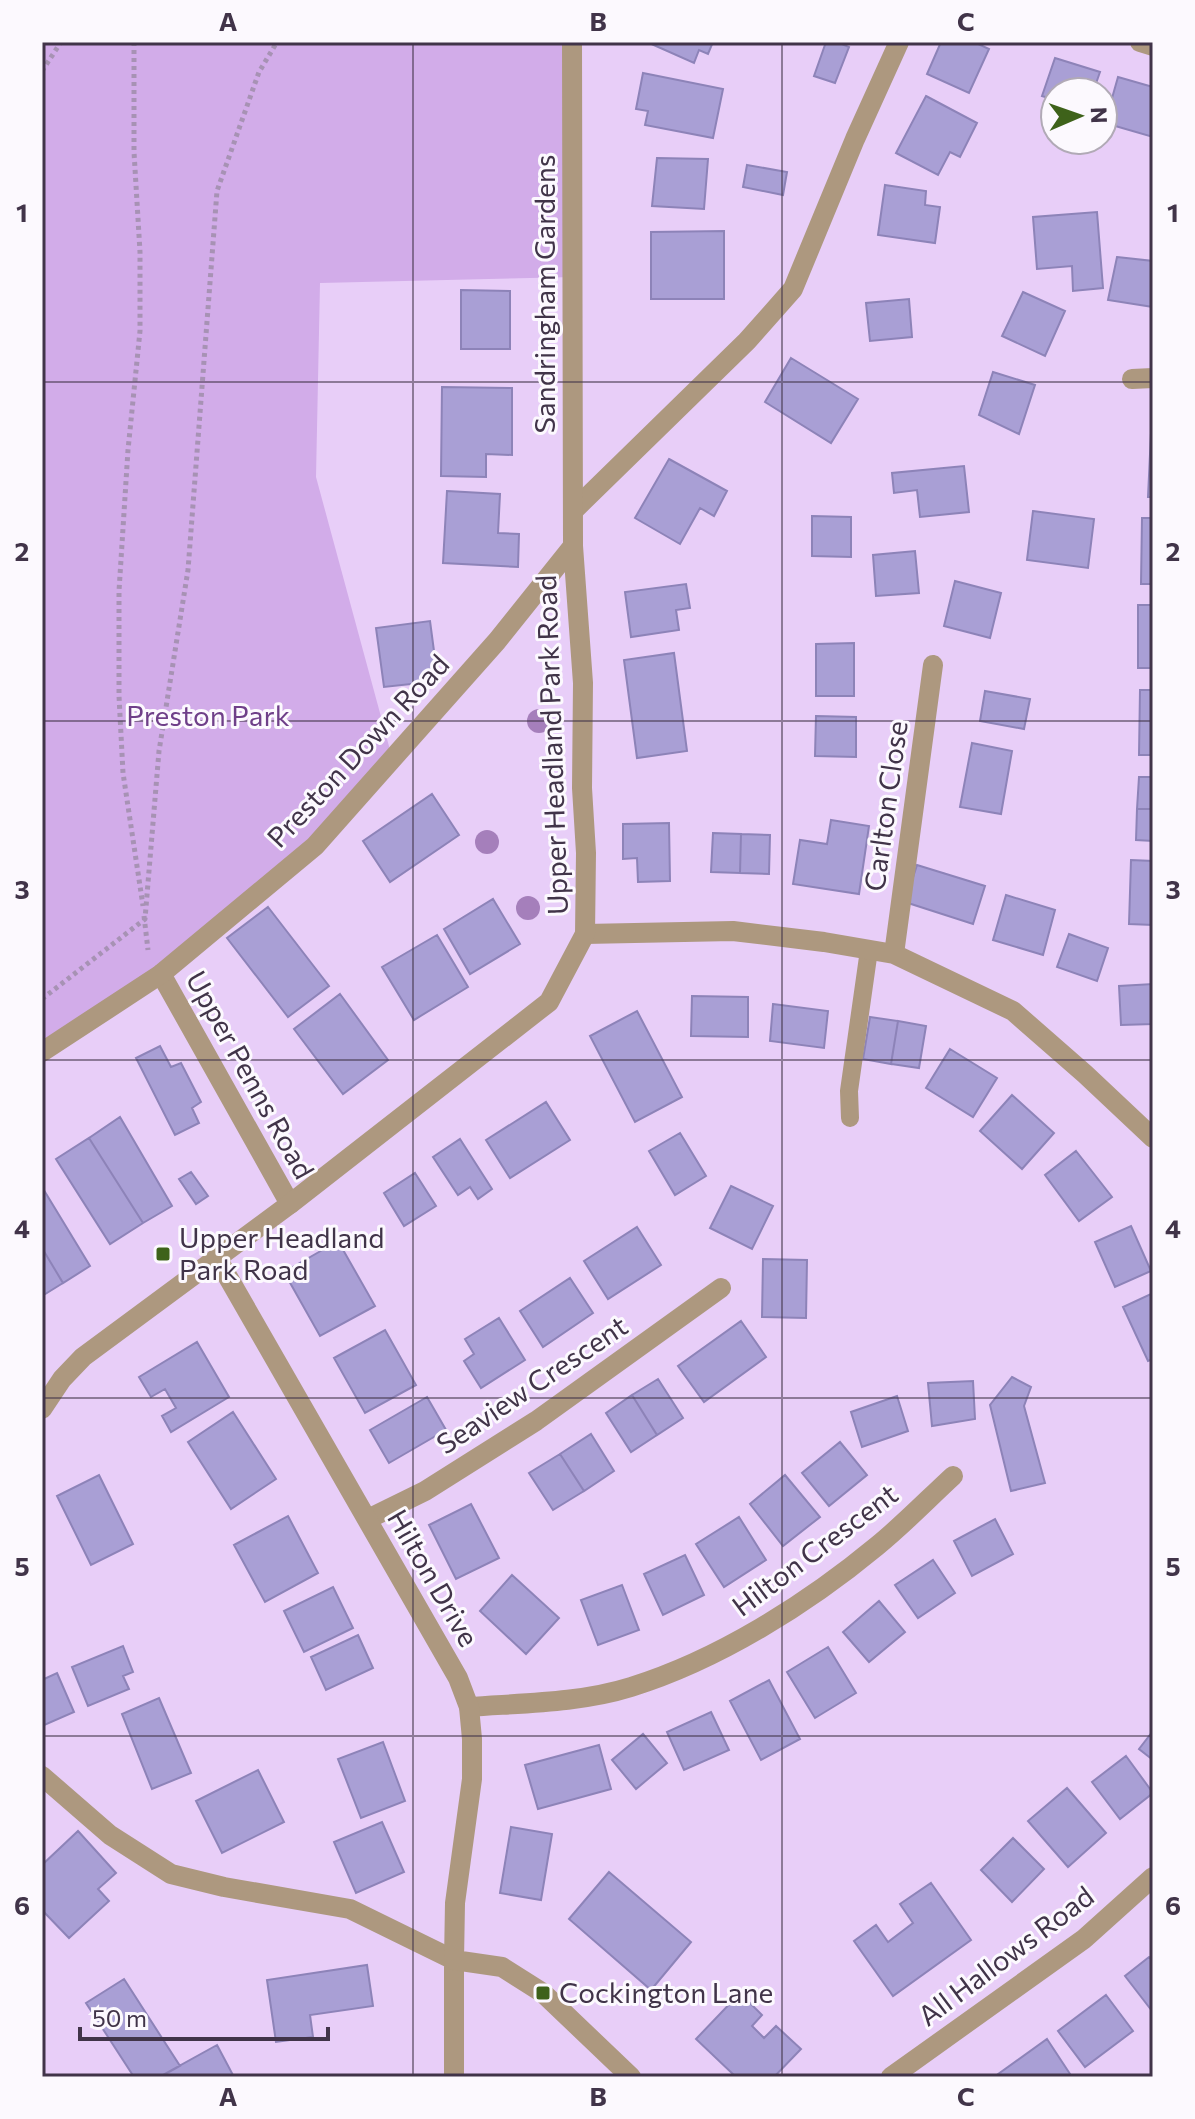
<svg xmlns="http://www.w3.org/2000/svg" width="1195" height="2119" font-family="Commissioner,sans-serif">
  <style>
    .green { fill: #d2ace9 }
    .building { fill: #a99fd5; stroke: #8d83b8; stroke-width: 2 }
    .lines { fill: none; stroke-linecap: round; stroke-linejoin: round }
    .path { stroke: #a792b4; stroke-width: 5; stroke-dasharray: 4 4; stroke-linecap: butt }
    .service { stroke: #ad987f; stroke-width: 18 }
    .minor { stroke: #ad987f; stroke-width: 20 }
    .tertiary { stroke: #ad987f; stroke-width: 20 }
    .tree { fill: #a57fbb }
    .grid { fill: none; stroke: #413449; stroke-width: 2; stroke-opacity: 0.55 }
    .poi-dot { fill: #3e621a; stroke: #fcf9fe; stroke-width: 3 }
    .labels { text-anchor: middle; stroke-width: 6; stroke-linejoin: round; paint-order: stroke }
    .street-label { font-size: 28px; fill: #413449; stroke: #fcf9fe }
    .park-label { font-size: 28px; fill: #6f3f89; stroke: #fcf9fe }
    .poi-label { font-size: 28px; fill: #413449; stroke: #fcf9fe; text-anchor: start }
    .neatline { fill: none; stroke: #413449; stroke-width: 3 }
    .grid-label { font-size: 26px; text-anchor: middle; font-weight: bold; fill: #413449 }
  </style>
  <rect width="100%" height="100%" fill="#e8cef8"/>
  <path class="green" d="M42 42H572L574 277 320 283 316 477 393 761 315 846 42 1052Z"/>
  <path class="building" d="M647 42H713L708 54 699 50 694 63Z
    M826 42H837L849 47 835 83 814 76Z
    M941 42H974L989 49 969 93 927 74Z
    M1055 58 1100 72 1093 92H1055V100L1042 96Z
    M643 73 723 89 713 138 645 125 648 111 636 109Z
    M1118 77 1153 87V137L1105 123Z
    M926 96 977 123 960 157 950 152 938 175 896 153Z
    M657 158 708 159 704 209 652 206Z
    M747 165 787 172 783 195 743 187Z
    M885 185 926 191 925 205 940 207 935 243 878 235Z
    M1097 212 1103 288 1073 291 1072 266 1037 269 1033 217Z
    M724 231V299H651V232Z
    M1117 257 1153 261V307L1108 300Z
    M461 290 510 291V349H461Z
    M1023 292 1065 311 1045 356 1002 336Z
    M909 299 912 337 870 341 866 303Z
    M791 358 858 399 831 443 765 402Z
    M993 372 1035 385 1019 434 979 415Z
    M442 387 512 388V455L486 454V477L441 476Z
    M1151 433H1153V497H1148Z
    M669 459 727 491 714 516 700 508 680 544 635 518Z
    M964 466 969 512 920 517 917 490 894 493 892 473Z
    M447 491 500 494 498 533 519 534 518 567 443 563Z
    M1033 511 1094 519 1088 568 1027 560Z
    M812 516 851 517V557L812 556Z
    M1142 518H1153V584H1141Z
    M915 551 919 593 876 596 873 555Z
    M955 581 1001 593 990 638 944 626Z
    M686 584 690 608 676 610 679 630 631 637 625 592Z
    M1138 605H1153V668H1138Z
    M430 621 438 681 384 687 376 628Z
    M854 643V696H816V644Z
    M674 653 687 751 637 758 624 660Z
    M1140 690H1153V755H1139Z
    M985 691 1030 699 1024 729 980 721Z
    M816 716 856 717V757L815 756Z
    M972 743 1012 751 1001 814 960 807Z
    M1139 777H1153V809H1137Z
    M432 794 459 835 390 882 363 841Z
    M1137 809H1153V841L1136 840Z
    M831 820 869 826 859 894 793 884 800 840 827 844Z
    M669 823 670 881 638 882 637 858 623 859V824Z
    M713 833 741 834 740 873 711 872Z
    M741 834 770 835 769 874 740 873Z
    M1131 860 1153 861V925L1129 924Z
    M917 865 985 886 973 924 905 902Z
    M1006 895 1055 910 1043 955 993 940Z
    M493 899 520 944 470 974 444 929Z
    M268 907 329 986 288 1017 227 938Z
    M1069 934 1108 948 1097 981 1057 967Z
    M437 935 468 987 414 1020 382 967Z
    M1153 984V1024L1121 1025 1119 986Z
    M340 994 388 1060 343 1094 294 1029Z
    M692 996 748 997V1037L691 1036Z
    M773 1004 828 1011 824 1048 770 1041Z
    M637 1011 682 1097 635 1122 590 1036Z
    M870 1017 898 1021 891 1064 863 1059Z
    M898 1021 926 1026 919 1068 891 1064Z
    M160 1046 171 1067 181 1063 201 1102 192 1108 199 1123 175 1135 136 1058Z
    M950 1049 997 1078 973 1117 926 1088Z
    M1012 1095 1054 1133 1022 1169 980 1131Z
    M546 1102 570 1140 510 1178 486 1140Z
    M120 1117 172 1206 143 1223 89 1138Z
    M680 1133 706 1176 675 1195 649 1151Z
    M89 1138 143 1223 110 1244 56 1159Z
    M460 1139 492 1189 478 1199 470 1187 458 1195 433 1157Z
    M1076 1151 1112 1197 1079 1221 1045 1175Z
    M191 1172 208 1196 196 1204 179 1179Z
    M415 1173 436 1206 404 1226 384 1193Z
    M731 1186 773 1206 752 1249 710 1228Z
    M42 1187 90 1266 63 1283 42 1248Z
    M1131 1226 1151 1271 1115 1287 1095 1242Z
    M637 1227 661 1265 608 1299 584 1261Z
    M338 1241 375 1306 320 1336 284 1272Z
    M42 1248 63 1283 42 1296Z
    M763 1259 807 1260 806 1318 762 1317Z
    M570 1278 593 1313 543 1347 520 1311Z
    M1153 1293V1359L1148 1361 1123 1307Z
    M499 1318 525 1360 481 1388 464 1361 474 1354 465 1339Z
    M741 1321 766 1357 704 1402 678 1366Z
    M385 1330 416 1385 365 1413 334 1358Z
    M197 1342 229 1397 171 1432 162 1416 176 1408 165 1389 151 1397 139 1377Z
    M1012 1377 1031 1387 1024 1406 1045 1483 1011 1491 990 1405Z
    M658 1379 683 1418 657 1435 632 1395Z
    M973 1381 975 1419 932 1426 928 1383Z
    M632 1395 657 1435 631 1452 606 1413Z
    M897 1396 908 1431 862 1447 851 1412Z
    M427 1397 446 1430 389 1463 370 1430Z
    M233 1412 276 1479 231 1509 188 1442Z
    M591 1434 614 1471 584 1491 560 1454Z
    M840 1442 867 1475 829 1506 802 1473Z
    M560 1454 584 1491 553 1510 529 1473Z
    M99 1475 133 1544 91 1565 57 1496Z
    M785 1475 820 1517 783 1546 750 1504Z
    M471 1504 499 1558 456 1579 429 1525Z
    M288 1516 318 1573 265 1602 234 1545Z
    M739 1517 766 1560 724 1587 696 1544Z
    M995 1519 1013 1554 972 1576 954 1541Z
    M685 1555 704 1595 663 1615 644 1574Z
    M933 1560 955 1593 918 1618 895 1585Z
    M512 1575 559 1618 526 1654 480 1611Z
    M622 1585 639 1630 598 1645 581 1600Z
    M333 1587 353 1628 304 1652 284 1611Z
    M879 1601 905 1632 869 1662 843 1632Z
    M358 1635 373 1668 326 1690 311 1657Z
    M123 1646 133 1672 123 1676 129 1689 88 1706 72 1667Z
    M828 1647 856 1693 815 1718 787 1672Z
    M57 1673 74 1712 42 1726V1680Z
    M769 1680 800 1739 761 1760 730 1701Z
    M159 1698 191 1773 152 1789 122 1714Z
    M711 1712 729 1750 684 1770 667 1732Z
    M1153 1731V1760L1139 1749Z
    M643 1734 667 1763 636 1789 612 1760Z
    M383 1742 405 1801 361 1818 338 1759Z
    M599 1745 611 1789 538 1809 525 1765Z
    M1126 1756 1153 1793 1120 1819 1092 1782Z
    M258 1770 284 1822 222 1853 196 1801Z
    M1067 1788 1106 1833 1068 1867 1028 1821Z
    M382 1822 404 1872 356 1893 334 1842Z
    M511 1827 552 1834 541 1900 500 1893Z
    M78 1831 116 1873 98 1889 109 1901 69 1938 42 1910V1865Z
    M1013 1838 1044 1869 1012 1902 981 1870Z
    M609 1872 691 1942 651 1990 569 1919Z
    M931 1883 971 1940 893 1996 854 1941 876 1925 888 1942 913 1923 900 1904Z
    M1149 1957 1153 1961 1152 2011 1125 1976Z
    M367 1965 373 2006 310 2015 313 2037 276 2042 267 1980Z
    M124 1979 180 2066 160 2077H134L86 2003Z
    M740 1993 762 2015 752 2026 764 2038 776 2026 801 2049 774 2077H736L696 2039Z
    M1106 1995 1133 2031 1085 2067 1058 2031Z
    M1047 2039 1072 2077H994Z
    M217 2045 234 2077H164L163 2075Z"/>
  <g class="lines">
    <path class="path" d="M134 42V152L140 252V331L128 450 119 591V696L123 773 143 906
      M42 71 61 42
      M144 916 148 950
      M42 999 145 919 159 751 188 570 217 191 259 72 277 42"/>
    <path class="service" d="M850 1118 849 1091 869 950"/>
    <path class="minor" d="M1140 42 1153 46
      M1132 379 1153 378
      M574 510 747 341 793 289 855 139 899 42
      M585 934 733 931 824 942 894 954 1013 1011 1085 1074 1153 1138
      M894 954 933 665
      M161 974 290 1204
      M368 1519 425 1491 536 1421 721 1288
      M469 1707C523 1703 580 1703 631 1687 718 1660 807 1604 877 1546 904 1524 928 1499 953 1476
      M42 1776 110 1835 171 1874 224 1887 350 1909 454 1960V2077
      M891 2077 1084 1939 1153 1877"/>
    <path class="tertiary" d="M42 1052 161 974 315 846 497 641 573 546
      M217 1258 458 1678 469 1707 472 1739V1779L455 1903 454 1960 502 1967 543 1993 631 2077
      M42 1409 62 1379 83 1357 290 1204 549 1002 585 934 586 853 582 788 583 683 573 546 572 42"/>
  </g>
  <g class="tree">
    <circle cx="539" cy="721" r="12"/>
    <circle cx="487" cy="842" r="12"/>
    <circle cx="528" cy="908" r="12"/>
  </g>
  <path class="grid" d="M413 42V2077M782 42V2077M42 382H1153M42 721H1153M42 1060H1153M42 1398H1153M42 1736H1153"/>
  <g class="poi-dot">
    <rect x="155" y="1246" width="16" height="16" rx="4"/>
    <rect x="535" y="1985" width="16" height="16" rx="4"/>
  </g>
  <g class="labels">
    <g class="street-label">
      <text transform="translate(545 294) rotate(-90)" y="10">Sandringham Gardens</text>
      <text transform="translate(552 745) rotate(-92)" y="10">Upper Headland Park Road</text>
      <text transform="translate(358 751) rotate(-47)" y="10">Preston Down Road</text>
      <text transform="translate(886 806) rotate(-82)" y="10">Carlton Close</text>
      <text transform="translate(250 1075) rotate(61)" y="10">Upper Penns Road</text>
      <text transform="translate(532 1385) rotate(-34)" y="10">Seaview Crescent</text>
      <text transform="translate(815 1550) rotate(-37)" y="10">Hilton Crescent</text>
      <text transform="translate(433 1578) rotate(60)" y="10">Hilton Drive</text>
      <text transform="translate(1006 1956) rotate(-37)" y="10">All Hallows Road</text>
    </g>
    <g class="park-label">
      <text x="208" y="726">Preston Park</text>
    </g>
    <g class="poi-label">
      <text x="179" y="1248">Upper Headland<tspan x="179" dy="32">Park Road</tspan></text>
      <text x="559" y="2003">Cockington Lane</text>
    </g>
  </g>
  <rect width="1195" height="2119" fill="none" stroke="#fcf9fe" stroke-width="88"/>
  <g transform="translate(1079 116) rotate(88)"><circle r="38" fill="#fcf9fe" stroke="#b1aab6" stroke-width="2"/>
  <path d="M0-6L14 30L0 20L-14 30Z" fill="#3e621a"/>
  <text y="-12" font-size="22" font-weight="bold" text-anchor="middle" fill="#413449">N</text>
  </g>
  <path d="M80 2027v12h248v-12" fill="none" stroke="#413449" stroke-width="4"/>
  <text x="92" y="2027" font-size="24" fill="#413449" stroke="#fcf9fe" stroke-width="6" paint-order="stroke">50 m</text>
  <rect x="44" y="44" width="1107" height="2031" class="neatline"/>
  <g class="grid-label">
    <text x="228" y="31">A</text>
    <text x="598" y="31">B</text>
    <text x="966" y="31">C</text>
    <text x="22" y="222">1</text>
    <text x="1173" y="222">1</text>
    <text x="22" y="561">2</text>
    <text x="1173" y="561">2</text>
    <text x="22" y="899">3</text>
    <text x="1173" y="899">3</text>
    <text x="22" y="1238">4</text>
    <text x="1173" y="1238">4</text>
    <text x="22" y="1576">5</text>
    <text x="1173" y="1576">5</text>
    <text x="22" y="1915">6</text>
    <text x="1173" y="1915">6</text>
    <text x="228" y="2106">A</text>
    <text x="598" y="2106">B</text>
    <text x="966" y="2106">C</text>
  </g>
</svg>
